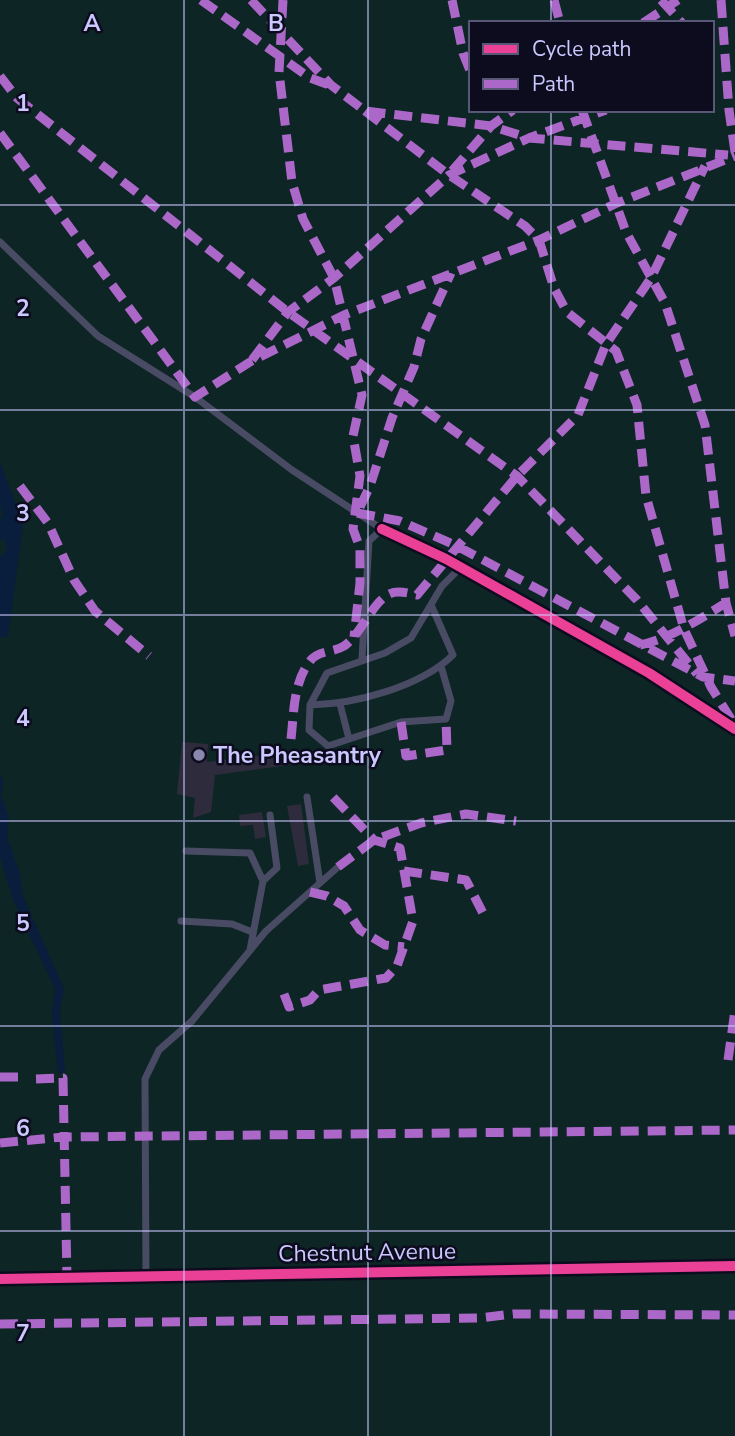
<svg xmlns="http://www.w3.org/2000/svg" width="735" height="1436" font-family="'Nunito Sans',sans-serif">
  <style>
    .green { fill: #0d2524; fill-rule: evenodd }
    .water { fill: #091e3d }
    .building { fill: #2e2b3d }
    .lines { fill: none; stroke-linecap: round; stroke-linejoin: round }
    .lane { stroke: #494a63; stroke-width: 7 }
    .street { stroke: #494a63; stroke-width: 14 }
    .quiet { stroke: #ac68c9; stroke-width: 9; stroke-dasharray: 18 9; stroke-linecap: butt }
    .cycleway-casing { stroke: #0d0b1e; stroke-width: 15 }
    .cycleway { stroke: #ea4096; stroke-width: 10 }
    .grid { fill: none; stroke: #cbc8ff; stroke-width: 2; stroke-opacity: 0.55 }
    .poi-dot { fill: #8a87af; stroke: #0d0b1e; stroke-width: 2.5 }
    .labels { text-anchor: middle; stroke-width: 5; stroke-linejoin: round; paint-order: stroke }
    .poi-label { font-size: 23px; font-weight: bold; fill: #cbc8ff; stroke: #0d0b1e; text-anchor: start }
    .street-label { font-size: 23px; fill: #cbc8ff; stroke: #0d0b1e }
    .grid-label { font-size: 23px; text-anchor: middle; font-weight: bold; fill: #cbc8ff; stroke: #0d0b1e; stroke-width: 5; stroke-linejoin: round; paint-order: stroke }
  </style>
  <rect width="100%" height="100%" fill="#100f1a"/>
  <path class="green" d="M0 0H735V1436H0ZM471 23H712V110H471Z"/>
  <path class="water" d="M0 462 23 524 8 636 0 638V557L7 549 5 539 0 542V520L3 515 0 504Z
    M0 773 3 782 1 795 9 818 7 837 19 871 23 896 64 989 60 1010 65 1073H58L52 1014 55 989 13 900 0 856Z"/>
  <path class="building" d="M182 742 208 744 207 762 303 751 305 763 215 775 211 812 193 818 195 798 177 794Z
    M301 804 309 864 298 866 287 806Z
    M262 812 266 837 255 839 253 825 240 826 239 815Z"/>
  <g class="lines">
    <path class="lane" d="M0 242 98 336 195 397 292 470 382 529 369 541 362 658
      M441 666 451 701 446 719 401 722 328 746 309 730 310 705 327 673 385 653 411 638 442 586 460 568
      M340 704 349 739
      M310 705C355 704 420 687 453 655L432 607
      M307 797 320 883
      M186 851 250 853 263 881
      M181 921 232 924 252 932
      M250 950 263 881 277 868 270 815
      M146 1276 145 1079 159 1050 192 1021 266 931 338 867"/>
    <path class="street" d="M382 529 446 559 649 673 735 729
      M0 1279 735 1266"/>
    <path class="quiet" d="M201 0 310 78 329 85
      M251 0 331 85 365 111 491 126 529 138 728 155
      M283 0 279 72 292 182 303 219 334 278 362 395 353 436 360 476 353 529 360 548V583L354 637
      M452 0 463 53 471 73
      M554 0 560 23
      M661 0 682 23
      M721 0 729 110 735 152
      M643 23 678 0
      M0 76 17 98 288 312 517 476 637 600 697 674
      M582 110 626 232 665 303 705 425 726 603 735 636
      M365 111 449 175 525 226 539 240 554 288 567 312 616 351 637 405 646 496 684 629 711 687 734 724
      M0 133 195 397 250 362 344 315 539 240 617 203 735 156
      M452 171 491 126 513 110
      M252 360 288 312 334 278 449 175 529 138 606 110
      M20 486 48 523 74 580 95 611 149 656
      M360 507 370 486 392 418 414 367 421 339 451 273
      M357 513 400 521 457 546 703 677 735 681
      M640 645C671 639 708 614 735 597
      M401 722 406 756 447 750 446 719
      M291 739C294 713 293 683 310 661 318 650 333 653 344 646 362 633 370 607 386 596 395 589 407 593 417 595L517 476 578 415 606 344 651 278 705 166
      M338 867 374 840 421 823 466 814 516 821
      M404 871 466 880 486 919
      M310 892 327 896 344 906 360 930 385 945 404 947
      M284 994 289 1007 310 1000 319 990 386 978 397 966 413 921 400 848 374 840 331 795
      M728 1060 735 1010
      M0 1077H25
      M36 1079 63 1078 67 1278
      M0 1143 63 1137 735 1130
      M0 1324 479 1318 513 1314 735 1315"/>
    <defs>
      <path id="cycleway" d="M382 529 446 559 649 673 735 729
        M0 1279 735 1266"/>
    </defs>
    <use href="#cycleway" class="cycleway-casing"/>
    <use href="#cycleway" class="cycleway"/>
  </g>
  <path class="grid" d="M184 0V1436M368 0V1436M551 0V23M551 110V1436M0 205H735M0 410H735M0 615H735M0 821H735M0 1026H735M0 1231H735"/>
  <circle class="poi-dot" cx="199" cy="755" r="7"/>
  <g class="labels">
    <g class="poi-label">
      <text x="213" y="763">The Pheasantry</text>
    </g>
    <g class="street-label">
      <text transform="translate(367 1252) rotate(-1)" y="8">Chestnut Avenue</text>
    </g>
  </g>
  <g class="grid-label">
    <text x="92" y="31">A</text>
    <text x="276" y="31">B</text>
    <text x="23" y="111">1</text>
    <text x="23" y="316">2</text>
    <text x="23" y="521">3</text>
    <text x="23" y="726">4</text>
    <text x="23" y="931">5</text>
    <text x="23" y="1136">6</text>
    <text x="23" y="1341">7</text>
  </g>
  <rect x="469" y="21" width="245" height="91" fill="#0d0b1e" stroke="#595778" stroke-width="2"/>
  <rect x="483" y="44" width="35" height="10" fill="#ea4096" stroke="#595778" stroke-width="2"/>
  <text x="532" y="56" font-size="21" fill="#cbc8ff">Cycle path</text>
  <rect x="483" y="79" width="35" height="10" fill="#ac68c9" stroke="#595778" stroke-width="2"/>
  <text x="532" y="91" font-size="21" fill="#cbc8ff">Path</text>
</svg>
